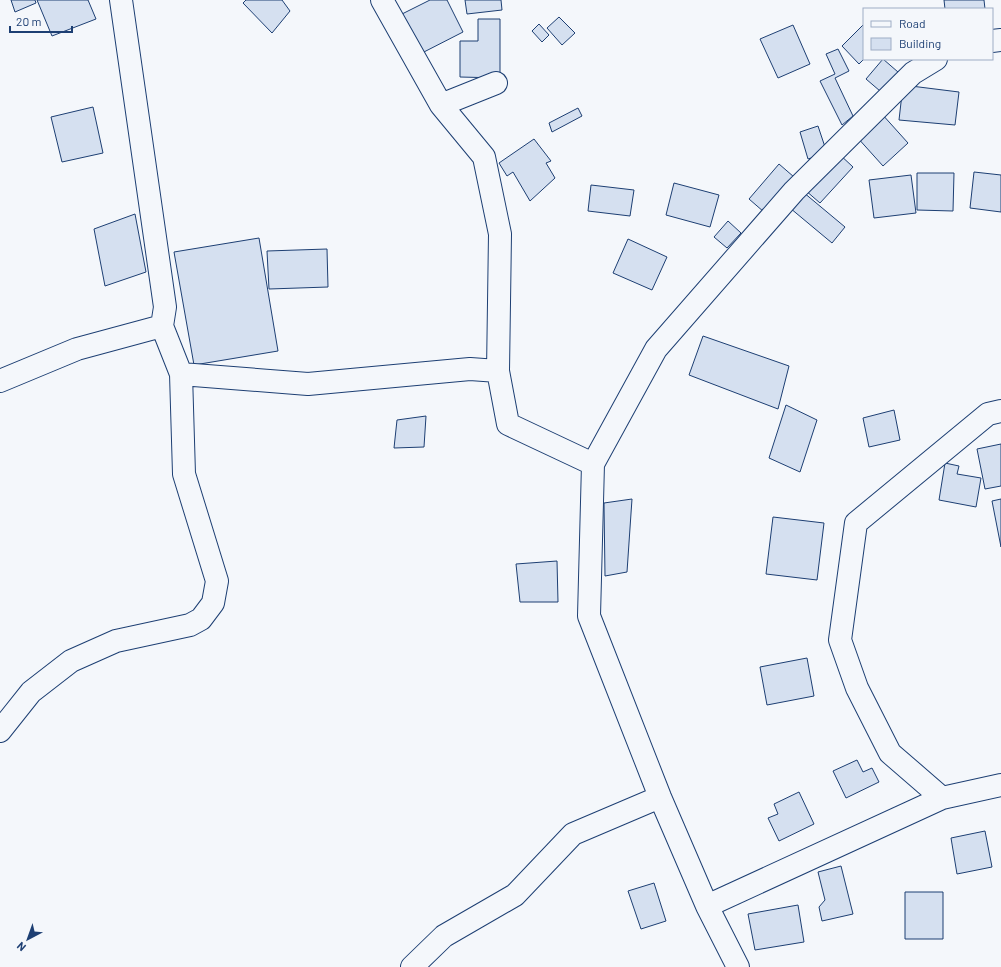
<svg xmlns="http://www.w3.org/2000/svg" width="1001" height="967" font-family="Barlow,sans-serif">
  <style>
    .building { fill: #d5e0f0; stroke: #1d3f73 }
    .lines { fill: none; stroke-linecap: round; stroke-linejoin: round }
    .minor-casing { stroke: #1d3f73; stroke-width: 24 }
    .minor { stroke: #f4f7fb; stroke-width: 22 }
  </style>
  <rect width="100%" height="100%" fill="#f4f7fb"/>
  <path class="building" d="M11 0H35L36 3 15 12Z
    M37 0H88L96 19 52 36Z
    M246 0H282L290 11 272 33 243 3Z
    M430 0H447L463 32 420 54 400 15Z
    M465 0H501L502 10 467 14Z
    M944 0H984L985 9H945Z
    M559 17 575 33 562 45 547 28Z
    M478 19H500V78L460 77V41H478Z
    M539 24 549 35 542 42 532 31Z
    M864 24V59L859 64 842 46Z
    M793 25 810 64 778 78 760 39Z
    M838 49 849 71 835 78 853 116 842 125 820 81 835 74 826 54Z
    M883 59 898 72 880 91 866 79Z
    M903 85 959 92 955 125 899 120Z
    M93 107 103 153 62 162 51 117Z
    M578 108 582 116 552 132 549 123Z
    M881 113 908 143 883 166 856 136Z
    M818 126 827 153 808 159 800 132Z
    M534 139 551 161 546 163 555 178 530 201 513 172 507 176 499 163Z
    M838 153 853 167 820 203 805 190Z
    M779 164 794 177 764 212 749 199Z
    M974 172 1001 175V212L970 208Z
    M917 173H954L953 211 917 210Z
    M911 175 916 213 874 218 869 180Z
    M674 183 719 195 710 227 666 215Z
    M591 185 634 190 630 216 588 211Z
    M803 192 845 227 832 243 790 208Z
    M135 214 146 272 105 286 94 229Z
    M728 221 741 233 727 248 714 237Z
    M259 238 278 351 194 365 174 252Z
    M628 239 667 257 652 290 613 273Z
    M327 249 328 287 269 289 267 251Z
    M703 336 789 366 778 409 689 375Z
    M786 405 817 420 800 472 769 458Z
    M894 410 900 440 869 447 863 418Z
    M426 416 424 447 394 448 397 420Z
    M1001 444V486L985 489 977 449Z
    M945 463 959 466 957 474 981 478 976 507 939 500Z
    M632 499 627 572 605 576 604 503Z
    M1001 499V547L992 501Z
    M773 517 824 523 817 580 766 574Z
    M557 561 558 602H520L516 564Z
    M807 658 814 696 767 705 760 667Z
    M857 760 863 772 872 768 879 782 846 798 833 771Z
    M799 792 814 824 779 841 768 818 778 814 774 804Z
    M985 831 992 867 957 874 951 838Z
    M841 866 853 914 822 921 819 907 825 900 818 872Z
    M654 883 666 921 641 929 628 891Z
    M905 892H943V939H905Z
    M798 905 804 942 755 950 748 914Z"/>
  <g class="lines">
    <defs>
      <path id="minor" d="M382 0 441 105 496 83
        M992 41 1001 40
        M441 105 484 157 500 234 498 371
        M181 374 308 384 470 369 498 371 508 424 593 464
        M0 381 77 349 162 326
        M0 731 31 692 71 661 116 641 190 625 201 619 213 603 217 581 184 474 181 374 162 326 165 307 121 0
        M942 798 1001 785
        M707 906 942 798 890 753 857 688 840 640 856 523 988 414 1001 411
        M412 967 444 936 515 895 573 834 660 797
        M738 967 707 906 660 797 589 616 593 464 656 349 794 191 913 73 936 59"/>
    </defs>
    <use href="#minor" class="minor-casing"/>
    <use href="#minor" class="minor"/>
  </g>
  <rect x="863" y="8" width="130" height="52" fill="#f4f7fb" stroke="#9eadc5"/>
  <rect x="871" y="21" width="20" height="6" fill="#f4f7fb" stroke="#9eadc5"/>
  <text x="899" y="28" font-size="12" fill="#1d3f73">Road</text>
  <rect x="871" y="38" width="20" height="12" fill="#d5e0f0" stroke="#9eadc5"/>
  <text x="899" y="48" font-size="12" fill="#1d3f73">Building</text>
  <g transform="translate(28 939) rotate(221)" stroke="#f4f7fb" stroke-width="3" paint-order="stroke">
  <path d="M0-3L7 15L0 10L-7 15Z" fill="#1d3f73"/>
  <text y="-6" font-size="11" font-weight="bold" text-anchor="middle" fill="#1d3f73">N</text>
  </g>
  <path d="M10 26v6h62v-6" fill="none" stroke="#1d3f73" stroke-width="2"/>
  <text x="16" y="26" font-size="12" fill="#1d3f73" stroke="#f4f7fb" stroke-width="3" paint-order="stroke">20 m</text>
</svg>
